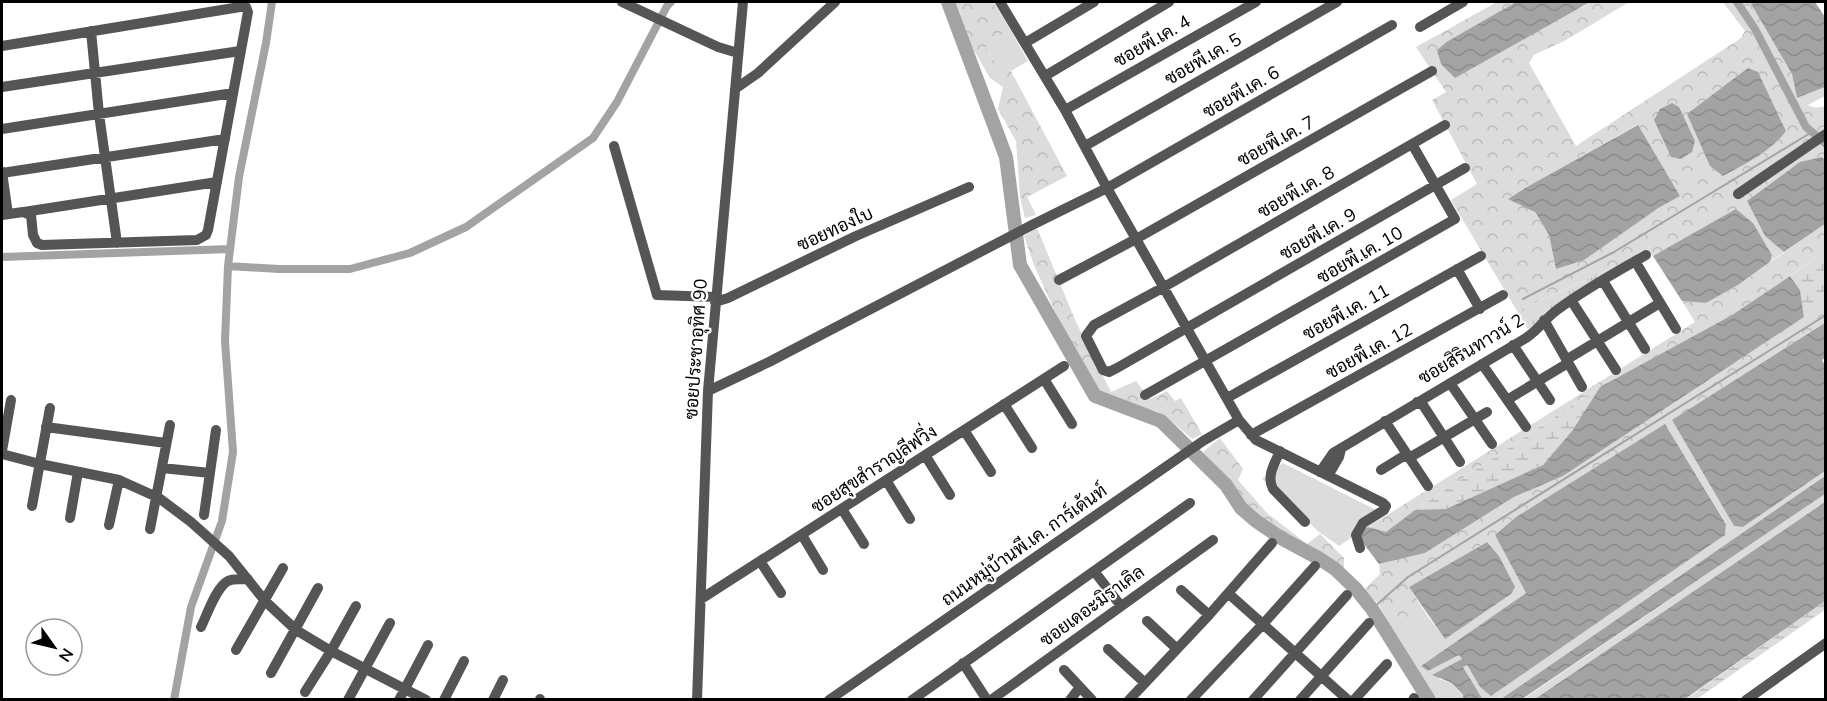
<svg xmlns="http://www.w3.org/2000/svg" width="1827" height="701" font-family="'Nunito Sans',Sarabun,sans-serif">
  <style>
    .grass { fill: #dcdcdc }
    .forest { fill: url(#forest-crowns); fill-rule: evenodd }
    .wetland { fill: url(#wetland-marsh) }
    .park { fill: url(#park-tufts) }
    .water { fill: url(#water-waves) }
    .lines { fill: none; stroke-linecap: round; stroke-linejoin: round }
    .stream { stroke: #a3a3a3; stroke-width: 2 }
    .canal { stroke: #a3a3a3; stroke-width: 8 }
    .river { stroke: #a3a3a3; stroke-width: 14 }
    .minor { stroke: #555; stroke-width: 10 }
    .labels { text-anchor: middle; stroke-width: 4.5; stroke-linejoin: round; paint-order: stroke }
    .street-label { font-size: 18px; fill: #000; stroke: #fff }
  </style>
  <defs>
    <pattern id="forest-crowns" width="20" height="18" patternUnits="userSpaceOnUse" patternTransform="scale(1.5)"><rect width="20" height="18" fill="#dcdcdc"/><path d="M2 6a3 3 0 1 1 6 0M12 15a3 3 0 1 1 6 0" fill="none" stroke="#bbb"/></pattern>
    <pattern id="wetland-marsh" width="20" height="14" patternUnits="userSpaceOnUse" patternTransform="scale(1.5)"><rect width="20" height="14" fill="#dcdcdc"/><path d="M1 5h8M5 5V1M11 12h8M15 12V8" fill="none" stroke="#bbb"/></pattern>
    <pattern id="park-tufts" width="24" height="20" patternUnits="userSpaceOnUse" patternTransform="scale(1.5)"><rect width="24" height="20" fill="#dcdcdc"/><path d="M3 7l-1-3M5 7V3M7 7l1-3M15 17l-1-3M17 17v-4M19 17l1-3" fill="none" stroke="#bbb"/></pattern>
    <pattern id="water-waves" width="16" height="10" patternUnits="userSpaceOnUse" patternTransform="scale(1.5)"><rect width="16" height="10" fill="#a3a3a3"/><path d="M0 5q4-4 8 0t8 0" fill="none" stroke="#8b8b8b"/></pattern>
  </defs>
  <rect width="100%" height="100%" fill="#fff"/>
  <path class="grass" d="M1010 29 1028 61 1011 71 996 64 986 47Z
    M1825 87V96L1808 105 1797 98Z
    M1747 201 1765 236 1784 252 1770 262 1772 255 1753 223 1736 209Z
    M1672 420 1734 526 1743 527 1825 471V476L1501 699H1480L1482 698 1463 667 1466 664 1480 687 1491 696 1725 535 1726 523 1665 424Z
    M1283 463 1386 515 1339 546 1319 532 1262 479Z
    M1825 494V502L1535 699 1522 700Z
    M1495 535 1526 593 1421 666 1428 671 1459 655 1462 659 1439 679 1452 683 1463 696V699H1437L1412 668 1396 638 1428 617 1445 638 1499 556 1487 542Z"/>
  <path class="forest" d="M956 2H993L1010 29 986 47 996 64 1011 71 1067 176 1027 197 1036 215 1025 218 1020 197 1016 141 998 109 1003 87 990 78 972 47Z
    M1497 2H1516L1448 41 1583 7 1590 2H1629L1566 40 1534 55 1529 63 1576 146 1741 38 1745 31 1723 2H1750L1792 74 1797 98C1808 105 1812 110 1825 106V160L1822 157 1800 163 1727 216 1653 256 1649 251 1517 311 1451 200 1477 184 1432 100 1446 92 1416 47ZM1758 72 1786 131C1772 151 1744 165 1723 176ZM1637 125 1680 196 1556 269 1549 235 1534 211 1509 198 1525 188Z
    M1825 224V252L1732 315 1600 387 1415 510 1386 533 1368 527 1695 322 1682 301 1706 303 1738 285Z
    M1037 228 1076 322 1111 392 1136 381 1150 399 1167 391 1175 401 1181 398 1202 434 1192 439 1168 418 1156 411 1114 399 1100 391 1083 369 1051 303 1034 265 1024 236Z
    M1825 303V323L1814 332 1516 517 1487 542 1409 587 1428 617 1396 638 1378 603 1363 591 1380 574 1379 564 1425 553 1514 497 1563 476Z
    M1220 438 1243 469 1238 480 1267 513 1307 544 1320 534 1344 558V571L1311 550 1268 527 1240 500 1229 480 1203 452Z"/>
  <path class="wetland" d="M1825 252V303L1804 317 1800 290 1790 276Z
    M1600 387 1572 431 1543 465 1446 510H1415Z
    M1825 601V610L1697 699 1685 700Z"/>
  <path class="park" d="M1623 263 1528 329 1517 311Z"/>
  <path class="water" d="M1516 2H1590L1455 78 1441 64 1437 50 1448 41Z
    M1750 2H1815L1825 17V87L1797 98 1792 74Z
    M1748 68 1758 72 1786 131C1772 151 1744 165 1723 176L1710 166 1687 114Z
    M1672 103 1679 107 1695 141 1692 152 1681 159 1671 157 1654 120 1660 109Z
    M1638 125 1680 196 1657 209 1584 260 1556 269 1549 235 1535 212 1508 199 1525 188Z
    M1822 157 1825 160V224L1784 252 1765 236 1747 201 1800 162Z
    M1736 209 1753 223 1772 255 1770 262 1738 285 1706 303 1682 301 1653 256Z
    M1790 276 1800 290 1804 317 1563 476 1514 497 1425 553 1379 564 1357 535 1368 527 1386 532 1415 510 1446 509 1543 465 1572 431 1600 387 1732 315Z
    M1825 323V358L1822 360 1826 367 1825 471 1743 527 1734 526 1672 420Z
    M1665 424 1726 524 1725 535 1491 696 1480 687 1467 665 1463 667 1482 698 1480 699H1463V695L1452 683 1432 675 1462 659 1459 655 1428 671 1421 666 1526 593 1495 535 1516 517Z
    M1825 476V494L1522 699H1501Z
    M1825 502V601L1685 699H1535Z
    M1487 542 1499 556 1515 587 1511 594 1445 639 1409 587Z"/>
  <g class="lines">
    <path class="stream" d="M1523 299 1614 252 1812 132
      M1372 609 1408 577 1826 315"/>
    <path class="canal" d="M1737 2 1755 29 1806 127 1826 144
      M2 257 230 249
      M228 266 279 269H350L410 253 466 227 593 138 617 102 667 6 671 2
      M174 700 191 607 222 521 233 452 225 341 228 266 239 177 266 43 272 2"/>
    <path class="river" d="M948 2 1006 157 1020 265 1095 396 1161 421 1226 485 1241 508 1256 521 1281 538 1320 559 1335 569 1356 589 1372 609 1429 700"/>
    <path class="minor" d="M622 2 718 47 738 53
      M1000 2 1065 110 1107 188 1239 420 1256 440 1383 503 1386 506 1384 510 1363 523 1356 535 1360 548
      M1420 27 1463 2
      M91 31 99 114 117 243
      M1025 43 1094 2
      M2 46 240 7H246L248 12 208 230 206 235 197 240 42 245 37 243 33 235 31 215 23 212 2 215
      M1045 76 1169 2
      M2 87 240 51
      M735 89 758 73 835 2
      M1065 110 1256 2
      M1445 125 1164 287 1094 325 1086 336 1103 370 1109 372 1117 368 1465 168
      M2 129 233 93
      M614 146 657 295 716 297
      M1085 146 1337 2
      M2 172 8 214
      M2 173 225 139
      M1738 194 1826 134
      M24 212 217 182
      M1635 261 1676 329
      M1457 269 1480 309
      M1059 280 1136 239 1432 71
      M1603 281 1645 349
      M1571 300 1616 370
      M715 302 728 298 856 236 969 187
      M1544 320 1582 387
      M1513 345 1550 400
      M1566 360 1660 303
      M1482 364 1526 427
      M1044 379 1072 424
      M1450 383 1492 444
      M708 391 769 362 1032 225 1107 188 1392 25
      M1145 395 1455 219 1412 144
      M1227 398 1481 256
      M1507 400 1568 363
      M1417 402 1423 405 1460 462
      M1004 404 1032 448
      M1385 421 1428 486
      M46 427 166 443
      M964 430 991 472
      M1251 435 1503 295
      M2 451 11 400
      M1280 451C1275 463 1266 476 1273 489L1305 522
      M2 454 40 464 119 480 159 498 191 522 229 556 265 601 296 630 331 651 426 700
      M925 455 950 495
      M1409 458 1487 412
      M162 468 210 473
      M1381 470 1407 454
      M1320 472 1333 453 1526 338C1538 330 1546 318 1557 310 1585 289 1616 272 1646 255
      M1328 476 1339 457 1341 449
      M886 480 910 519
      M32 506 50 408
      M842 509 864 544
      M204 515 216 430
      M70 518 78 472
      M109 525 119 480
      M150 529 170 425
      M802 535 823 570
      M760 561 781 593
      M1094 571 1121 606
      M1181 590 1209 615
      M1229 594 1348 700
      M701 599 1064 366
      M1147 621 1177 649
      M201 627C207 615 216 587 228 581 234 578 242 580 248 579
      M1108 649 1145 683
      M236 650 283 568
      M963 663 987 700
      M1064 670 1092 700
      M271 673 318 588
      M305 692 331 651 356 606
      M348 700 390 623
      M399 700 428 645
      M444 700 464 661
      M493 700 503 680
      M540 700V699
      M697 700 708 391 743 2
      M829 700 1203 441 1239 420
      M912 700 1190 503
      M991 700 1213 540
      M1070 700 1080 687
      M1129 700 1209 615 1272 543
      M1191 700 1264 623 1315 566
      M1253 700 1347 595
      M1300 700 1369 623
      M1354 700 1387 664
      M1413 700 1414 698
      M1746 700 1826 643"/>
  </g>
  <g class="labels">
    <g class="street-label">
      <text transform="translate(1152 41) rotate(-30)" y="6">ซอยพี.เค. 4</text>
      <text transform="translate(1203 59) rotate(-30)" y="6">ซอยพี.เค. 5</text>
      <text transform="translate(1241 92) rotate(-30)" y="6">ซอยพี.เค. 6</text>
      <text transform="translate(1276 141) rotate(-29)" y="6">ซอยพี.เค. 7</text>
      <text transform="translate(1296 192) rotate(-30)" y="6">ซอยพี.เค. 8</text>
      <text transform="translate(835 229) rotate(-25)" y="6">ซอยทองใบ</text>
      <text transform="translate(1318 234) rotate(-30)" y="6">ซอยพี.เค. 9</text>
      <text transform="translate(1360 255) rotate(-30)" y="6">ซอยพี.เค. 10</text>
      <text transform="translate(1346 312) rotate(-29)" y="6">ซอยพี.เค. 11</text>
      <text transform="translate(696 349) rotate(-86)" y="6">ซอยประชาอุทิศ 90</text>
      <text transform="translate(1471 349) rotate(-31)" y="6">ซอยสิรินทาวน์ 2</text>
      <text transform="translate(1369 351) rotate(-29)" y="6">ซอยพี.เค. 12</text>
      <text transform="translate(874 469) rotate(-33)" y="6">ซอยสุขสำราญลีฟวิ่ง</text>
      <text transform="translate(1024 545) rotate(-35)" y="6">ถนนหมู่บ้านพี.เค. การ์เด้นท์</text>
      <text transform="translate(1092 606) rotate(-36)" y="6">ซอยเดอะมิราเคิล</text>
    </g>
  </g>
  <rect width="1827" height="701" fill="none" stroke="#000000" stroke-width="6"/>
  <g transform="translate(54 647) rotate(124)"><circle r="28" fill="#ffffff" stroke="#999999" stroke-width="1.5"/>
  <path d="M0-4.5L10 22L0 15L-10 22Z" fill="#000000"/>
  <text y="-9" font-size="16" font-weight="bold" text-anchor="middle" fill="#000000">N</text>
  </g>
</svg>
